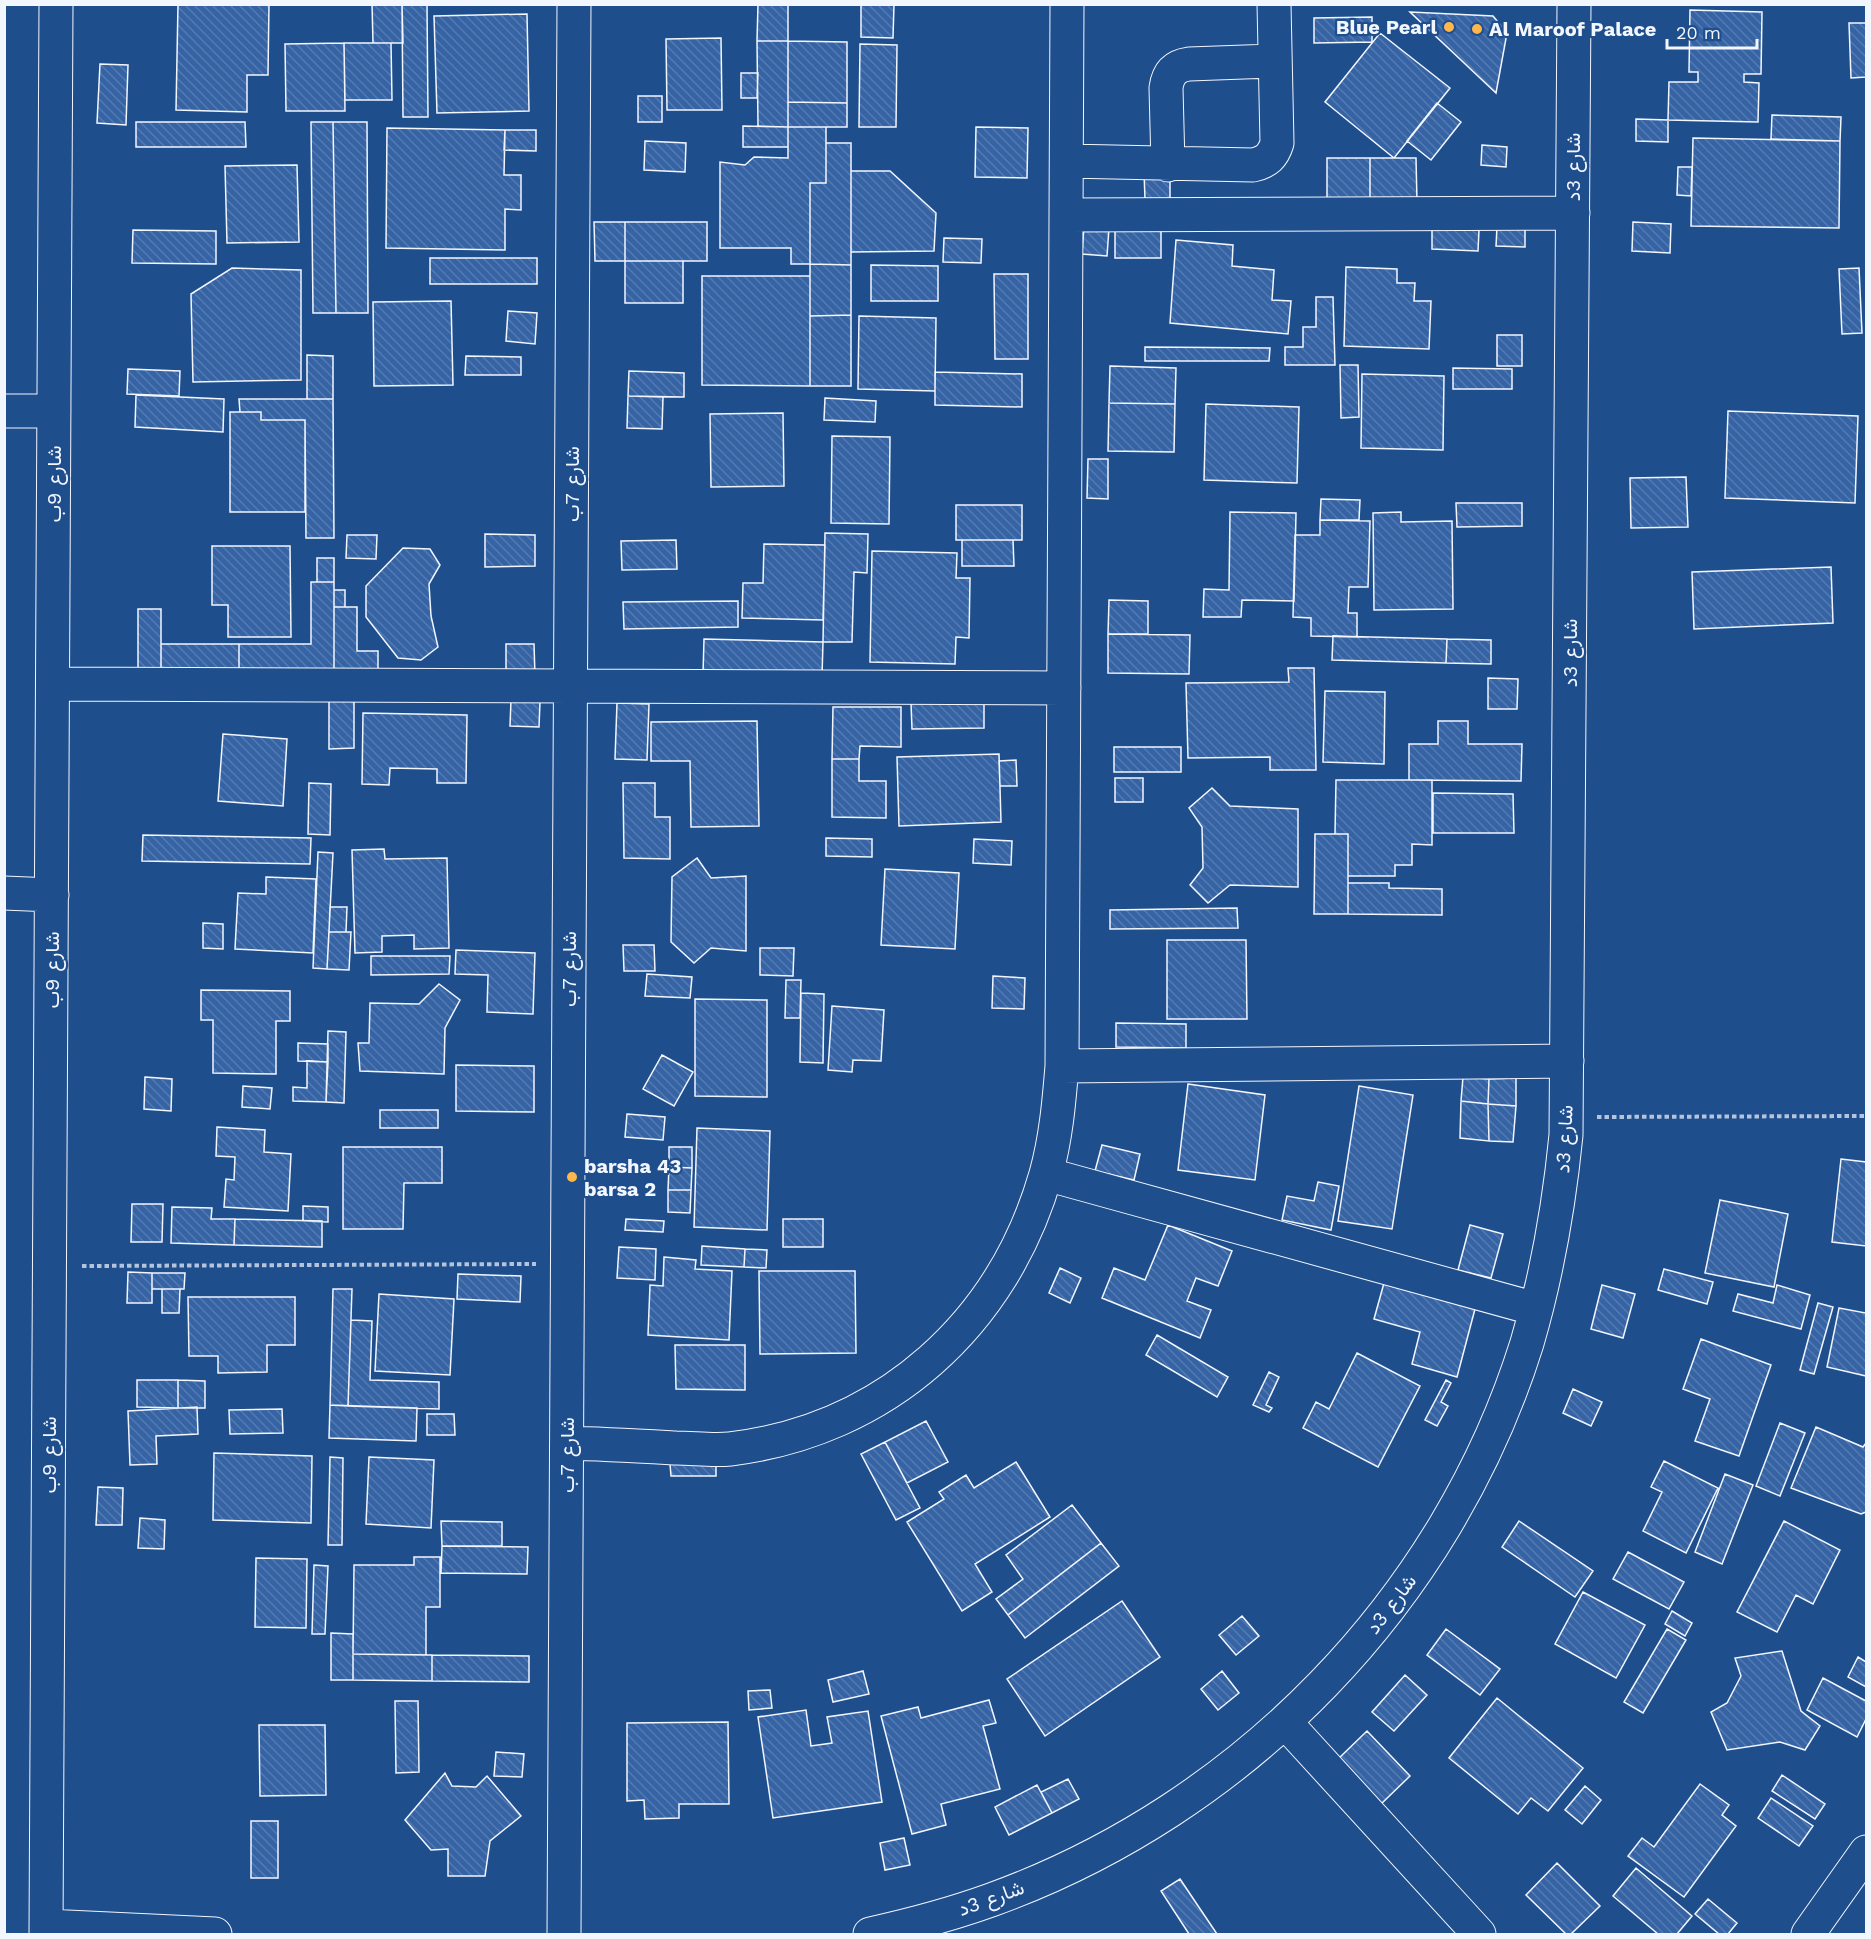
<svg xmlns="http://www.w3.org/2000/svg" width="1871" height="1939" font-family="'Work Sans',Vazirmatn,sans-serif">
  <style>
    .building { fill: url(#building-back-hatch); stroke: #f2f6ff; stroke-width: 1.5 }
    .lines { fill: none; stroke-linecap: round; stroke-linejoin: round }
    .minor-casing { stroke: #f2f6ff; stroke-width: 35 }
    .path { stroke: #b3c4dc; stroke-width: 4; stroke-dasharray: 4.5 3; stroke-linecap: butt }
    .minor { stroke: #1f4e8c; stroke-width: 33 }
    .poi-dot { fill: #ffb74d; stroke: #1f4e8c; stroke-width: 2 }
    .labels { text-anchor: middle; stroke-width: 4.5; stroke-linejoin: round; paint-order: stroke }
    .poi-label { font-size: 20px; font-weight: bold; fill: #f2f6ff; stroke: #1f4e8c; text-anchor: start }
    .street-label { font-size: 20px; fill: #f2f6ff; stroke: #1f4e8c }
  </style>
  <defs>
    <pattern id="building-back-hatch" width="6" height="6" patternUnits="userSpaceOnUse" patternTransform="scale(1.5)"><rect width="6" height="6" fill="#3563a3"/><path d="M-1 5l2 2M0 0l6 6M5-1l2 2" fill="none" stroke="#537ab1"/></pattern>
  </defs>
  <rect width="100%" height="100%" fill="#1f4e8c"/>
  <path class="building" d="M178 4H269L268 75H247V112L176 110Z
    M372 4H402L403 43H373Z
    M402 4H427L428 117H403Z
    M758 4H788V41H757Z
    M861 4H894L893 38 861 37Z
    M1690 10 1762 12 1761 74H1744V82L1759 83 1758 122 1668 120 1669 82H1698V72H1689Z
    M1410 12 1493 16 1507 33 1496 93Z
    M527 14 529 111 437 113 434 16Z
    M1372 17V42L1314 43V18Z
    M1849 23H1866V77L1851 78Z
    M1380 33 1450 88 1394 158 1325 102Z
    M721 38 722 110H667L666 39Z
    M757 41H788V127L758 126Z
    M788 41 847 42V103L788 102Z
    M344 43 345 111H286L285 44Z
    M344 43H391L392 100H345Z
    M860 44 897 45 896 127H859Z
    M100 64 128 65 126 125 97 123Z
    M741 73H758L757 98H741Z
    M638 96H662V122H638Z
    M788 102 847 103V127H788Z
    M1437 103 1461 122 1431 160 1407 141Z
    M1772 115 1841 117 1840 141 1771 139Z
    M1636 119 1668 120V142L1636 141Z
    M136 122H245L246 147H136Z
    M311 122H333L336 313H313Z
    M333 122H367L368 313H336Z
    M743 126 788 127V147H743Z
    M788 127H826V183H810V264H791V248H720V162L745 165 754 157 788 158Z
    M976 127 1028 128 1027 178 975 177Z
    M387 128 505 130 504 175H521V210L505 209V250L386 248Z
    M505 130H536V151L504 150Z
    M1693 138 1840 141 1839 228 1691 226Z
    M645 141 686 143 685 172 644 170Z
    M826 143H851V265L810 264V183H826Z
    M1482 145 1507 147 1506 167 1481 165Z
    M1327 158H1370V202L1327 203Z
    M1370 158H1416L1417 202H1370Z
    M297 165 299 242 227 243 225 166Z
    M1678 167H1692L1691 196 1677 195Z
    M851 171H890L936 213 934 251 851 252Z
    M1144 172H1170V199H1145Z
    M594 222H625V261H595Z
    M625 222H707V261H625Z
    M1633 222 1671 224 1670 253 1632 251Z
    M1084 226 1109 228 1107 256 1082 254Z
    M1115 226H1161V258H1115Z
    M1497 227 1525 228V247L1496 246Z
    M1432 228 1479 230 1478 251 1432 249Z
    M133 230 216 231V264L132 263Z
    M944 238 982 239 981 263 943 262Z
    M1176 240 1233 245 1232 266 1274 270 1272 300 1291 301 1288 334 1170 323Z
    M430 258H537V284H430Z
    M625 261H683V303H625Z
    M810 264 851 265V315L810 316Z
    M871 265 938 266V301H871Z
    M1346 267 1397 269V283H1415L1414 301H1431L1429 349 1344 346Z
    M232 268 301 270V380L193 382 191 294Z
    M1859 268 1862 333 1842 334 1839 269Z
    M994 274H1028V359H995Z
    M702 276H810V386L702 385Z
    M1316 297H1333L1335 365H1285V347H1303V327H1316Z
    M451 301 453 385 374 386 373 302Z
    M508 311 537 313 535 344 506 341Z
    M851 315V386H810V316Z
    M859 316 936 318 935 391 858 389Z
    M1497 335H1522V366H1497Z
    M1145 347 1270 348 1269 361H1145Z
    M307 355 333 356V399H307Z
    M466 356 521 357V375H465Z
    M1340 365H1358L1359 417 1341 418Z
    M1110 366 1176 368 1175 404 1109 403Z
    M1453 368 1512 369V389H1453Z
    M128 369 180 371 179 396 127 394Z
    M629 371 684 373V397L628 396Z
    M935 372 1022 374V407L935 405Z
    M1362 374 1444 376 1443 450 1361 448Z
    M136 395 224 399 223 432 135 427Z
    M628 396 663 397 662 429 627 428Z
    M825 398 876 401 875 422 824 420Z
    M239 399H333L334 538H306L305 420H261V412H240Z
    M1109 403 1175 404 1174 452 1108 451Z
    M1206 404 1299 407 1297 483 1204 480Z
    M1728 411 1858 416 1855 503 1725 498Z
    M230 412H261V420H305V512H230Z
    M783 413 784 486 711 487 710 414Z
    M832 436 890 437 889 524 831 523Z
    M1088 459H1108V499L1087 498Z
    M1686 477 1688 527 1631 528 1630 478Z
    M1321 499 1360 500 1359 520H1320Z
    M1456 503H1522V526L1457 527Z
    M956 505H1022V540H956Z
    M1230 512 1296 513 1294 601 1242 600 1241 617H1203L1204 589 1229 590Z
    M1401 512V522L1452 521 1453 609 1374 610 1373 513Z
    M1320 520 1370 521 1368 587H1349L1348 613H1357V637L1311 636V618L1293 617 1295 535H1320Z
    M825 533 868 534 867 573 854 572 852 642H823Z
    M485 534 535 535V566L485 567Z
    M347 535H377L376 559 346 558Z
    M676 540 677 569 622 570 621 541Z
    M962 540H1013L1014 566H962Z
    M764 544 825 545 823 620 742 618 743 583H763Z
    M212 546H290L291 637H228V605H212Z
    M403 548 430 549 440 565 429 584 431 616 438 647 421 660 398 658 366 617V586Z
    M872 551 957 553 956 578H970L969 638 956 637 955 664 870 662Z
    M317 558H334V582H317Z
    M1831 567 1833 623 1694 629 1692 572Z
    M311 582H334V675L239 674V644H311Z
    M334 590H345V607H334Z
    M1109 600 1148 601V634H1108Z
    M738 601V627L624 629 623 602Z
    M334 607H357V651H378V675H334Z
    M138 609H161V675L138 674Z
    M1108 634 1190 635 1189 674 1108 673Z
    M1333 636 1447 639 1446 663 1332 660Z
    M704 639 823 642 822 676 703 674Z
    M1447 639 1491 640V664L1446 663Z
    M161 644H239V674L161 675Z
    M506 644H534L535 676H506Z
    M1288 668H1314L1316 770H1270V757L1188 758 1186 683 1289 682Z
    M1488 678 1518 679 1517 709H1488Z
    M1325 691 1385 692 1384 764 1323 762Z
    M329 700H354V748L329 749Z
    M511 700 540 702 539 727 510 726Z
    M984 702V728L912 729 911 703Z
    M617 703 649 704 647 760 615 759Z
    M833 707H901V747L860 746 859 759H832Z
    M363 713 467 715 466 783H437V769L390 768 389 785 362 784Z
    M757 721 759 826 691 827 690 761H651V722Z
    M1438 721H1468V744H1522L1521 781 1409 780V744H1438Z
    M223 734 287 739 283 806 218 801Z
    M1114 747H1181V772H1114Z
    M999 754 1001 822 899 826 897 757Z
    M832 759H859V781H886V818L832 817Z
    M1016 760 1017 786H1000L999 761Z
    M1115 778H1143V802H1115Z
    M1336 780H1432V845L1412 844V865H1395V876H1348V834H1335Z
    M309 783 331 784 330 835 308 834Z
    M623 783H655V817H670V859L624 858Z
    M1212 788 1230 806 1298 809V887L1230 885 1208 903 1190 885 1203 868 1202 827 1189 808Z
    M1433 793 1513 794 1514 833H1433Z
    M1315 834H1348V914H1314Z
    M143 835 311 838 310 864 142 861Z
    M826 838 872 839V857L826 856Z
    M974 839 1012 841 1011 865 973 863Z
    M384 849 385 859 447 858 449 948 414 949V935L382 936V952L355 953 352 850Z
    M318 852 333 853 327 969 313 968Z
    M697 858 711 878 746 876V951L711 948 694 963 671 942 672 877Z
    M885 869 959 873 955 949 881 945Z
    M266 877 316 879 313 953 235 949 238 893 266 894Z
    M1348 883H1389V888L1442 889V915L1348 914Z
    M330 907H347L346 932H329Z
    M1237 908 1238 928 1110 929V910Z
    M203 923 223 924V949L203 948Z
    M329 932H351L349 970 327 969Z
    M1167 940H1246L1247 1019H1167Z
    M623 945H654L655 971H624Z
    M760 948H794L793 976 760 975Z
    M456 950 535 953 533 1014 487 1012 488 975 455 974Z
    M371 956H450L449 974 371 975Z
    M647 974 692 977 690 998 645 996Z
    M993 976 1025 978 1024 1009 992 1008Z
    M786 980H801L800 1018H785Z
    M439 984 460 1000 445 1028 444 1074 360 1071 358 1043H369L370 1003 419 1004Z
    M201 990 290 991V1021H276V1074L213 1073V1020H201Z
    M801 993 824 994 823 1063 800 1062Z
    M695 999 767 1000V1097L695 1096Z
    M832 1006 884 1010 881 1061 853 1060 852 1072 828 1070Z
    M1116 1023 1186 1024V1048L1116 1047Z
    M328 1031 346 1032 344 1103 326 1102Z
    M298 1043 328 1044V1062L298 1061Z
    M662 1055 693 1072 674 1106 643 1089Z
    M307 1061 328 1062 326 1102 293 1101V1087L307 1088Z
    M456 1065 534 1066V1112L456 1111Z
    M145 1077 172 1079 171 1111 144 1109Z
    M1463 1077 1489 1079 1488 1104 1461 1101Z
    M1516 1078V1106L1488 1104 1489 1079Z
    M1188 1084 1265 1095 1255 1180 1178 1170Z
    M243 1086 272 1088 270 1109 242 1107Z
    M1359 1086 1413 1095 1392 1229 1338 1221Z
    M1461 1101 1488 1104 1489 1141 1460 1138Z
    M1488 1104 1516 1106 1513 1142 1489 1141Z
    M380 1110H438V1128H380Z
    M627 1114 665 1117 663 1140 625 1137Z
    M217 1127 265 1130 264 1152 291 1154 288 1211 224 1207 226 1179 234 1180 235 1157 216 1156Z
    M697 1128 770 1131 767 1230 694 1227Z
    M1102 1145 1140 1154 1134 1180 1095 1171Z
    M343 1147H442V1183H404L403 1229H343Z
    M669 1147H692V1168L669 1167Z
    M1841 1159 1866 1162V1246L1832 1242Z
    M669 1167 692 1168 691 1190H668Z
    M1318 1182 1339 1186 1331 1230 1282 1220 1287 1196 1314 1201Z
    M668 1190H691L690 1213 668 1212Z
    M1720 1200 1788 1214 1774 1287 1705 1273Z
    M132 1204H163L162 1242H131Z
    M303 1206 328 1207V1222L303 1221Z
    M172 1207 212 1208 211 1219H235L234 1245 171 1243Z
    M235 1219 322 1221V1247L234 1245Z
    M626 1219 664 1221 663 1232 625 1230Z
    M783 1219H823V1247H783Z
    M1168 1225 1232 1251 1218 1286 1196 1278 1187 1301 1211 1310 1200 1338 1102 1298 1114 1268 1145 1280Z
    M1470 1225 1503 1234 1491 1278 1458 1270Z
    M702 1246 745 1249 744 1267 701 1265Z
    M619 1247 656 1249 655 1280 617 1278Z
    M745 1249 767 1250 766 1268 744 1267Z
    M664 1257 696 1260 695 1269 732 1271 729 1340 648 1335 650 1285 663 1286Z
    M1060 1268 1081 1278 1070 1303 1049 1293Z
    M1664 1269 1713 1282 1707 1304 1658 1290Z
    M759 1271H855L856 1353 760 1354Z
    M128 1272 152 1273V1303H127Z
    M152 1273H185L184 1289H152Z
    M458 1274 521 1276 520 1302 457 1299Z
    M1384 1283 1475 1309 1457 1377 1412 1364 1420 1332 1374 1319Z
    M1602 1285 1635 1294 1623 1338 1591 1329Z
    M1777 1285 1810 1295 1801 1329 1733 1311 1738 1294 1773 1303Z
    M162 1289H180L179 1313H162Z
    M333 1289H352L348 1406 330 1405Z
    M379 1294 454 1299 450 1375 375 1371Z
    M188 1297H295V1345H267V1372L218 1373V1356H189Z
    M1818 1303 1833 1307 1814 1374 1800 1370Z
    M1839 1308 1866 1313V1376L1827 1367Z
    M351 1320 372 1321 370 1380 439 1382V1409L348 1406Z
    M1157 1335 1228 1377 1217 1397 1146 1355Z
    M1701 1339 1771 1365 1739 1456 1695 1441 1710 1399 1683 1389Z
    M675 1345H745V1390L676 1389Z
    M1357 1353 1420 1386 1378 1467 1303 1428 1316 1402 1329 1409Z
    M1269 1372 1279 1377 1266 1405 1272 1408 1269 1412 1253 1405Z
    M137 1380H178V1408L137 1407Z
    M178 1380 205 1381V1408H178Z
    M1446 1380 1451 1383 1441 1402 1448 1406 1437 1426 1425 1420Z
    M1573 1389 1602 1402 1591 1426 1563 1413Z
    M330 1405 417 1408 416 1441 329 1438Z
    M197 1407 198 1434 156 1436 157 1464 130 1465 128 1411Z
    M282 1409 283 1433 230 1434 229 1410Z
    M427 1414H454L455 1435H427Z
    M926 1421 948 1462 907 1483 885 1442Z
    M1780 1423 1805 1433 1780 1496 1756 1486Z
    M1816 1427 1863 1447 1866 1443V1512L1861 1514 1791 1488Z
    M885 1442 920 1508 896 1520 861 1454Z
    M214 1453 312 1456 311 1523 213 1520Z
    M330 1457 343 1458 342 1545H328Z
    M369 1457 434 1460 431 1528 366 1524Z
    M1664 1461 1718 1488 1686 1553 1643 1531 1662 1492 1651 1487Z
    M1016 1462 1050 1517 975 1564 992 1592 962 1611 907 1522 944 1499 939 1492 966 1475 974 1488Z
    M670 1464H716V1476H671Z
    M1725 1474 1753 1485 1722 1564 1695 1552Z
    M98 1487 123 1488 122 1525H96Z
    M1072 1505 1101 1543 1008 1615 996 1599 1023 1579 1006 1555Z
    M140 1518 165 1520 164 1549 138 1548Z
    M441 1521 502 1522V1546H442Z
    M1519 1521 1593 1571 1575 1597 1502 1547Z
    M1784 1521 1840 1550 1813 1604 1796 1595 1777 1632 1737 1612Z
    M1101 1543 1119 1566 1025 1638 1008 1615Z
    M442 1546 528 1547 527 1574 441 1573Z
    M1628 1552 1684 1582 1669 1609 1613 1579Z
    M414 1557H440V1607H426V1655L353 1654 354 1565H414Z
    M256 1558 307 1559 306 1628 255 1627Z
    M314 1565 328 1566 325 1634H312Z
    M1583 1592 1645 1625 1616 1678 1555 1644Z
    M1122 1601 1160 1657 1045 1736 1007 1679Z
    M1672 1611 1692 1623 1685 1636 1665 1624Z
    M1242 1616 1259 1636 1236 1655 1219 1635Z
    M1446 1629 1500 1669 1480 1695 1427 1655Z
    M1667 1629 1686 1640 1643 1713 1624 1702Z
    M331 1633 353 1634V1680H331Z
    M1782 1651 1801 1711 1820 1726 1805 1750 1780 1742 1727 1750 1711 1712 1727 1703 1741 1676 1735 1658Z
    M353 1654 432 1655V1681L353 1680Z
    M432 1655 529 1656V1682L432 1681Z
    M1858 1657 1866 1662V1687L1848 1677Z
    M863 1671 869 1694 833 1702 828 1680Z
    M1222 1671 1239 1693 1218 1710 1201 1689Z
    M1405 1675 1427 1695 1394 1731 1372 1712Z
    M1823 1678 1866 1701V1719L1857 1737 1807 1710Z
    M770 1690 772 1708 749 1710 748 1691Z
    M1497 1698 1583 1768 1548 1811 1531 1798 1518 1814 1449 1758Z
    M989 1700 996 1723 983 1726 1000 1789 941 1804 946 1825 912 1834 881 1716 918 1707 921 1718Z
    M395 1701H418L419 1772 396 1773Z
    M806 1710 811 1746 832 1743 827 1717 868 1711 882 1802 773 1818 758 1717Z
    M728 1722 729 1804H679V1818L645 1819 644 1800 627 1801V1723Z
    M259 1725H325L326 1795 260 1796Z
    M1367 1731 1410 1776 1380 1805 1337 1760Z
    M496 1752 524 1754 522 1777 494 1776Z
    M445 1773 452 1786 476 1787 487 1776 521 1816 490 1841 485 1876H448V1849L431 1850 405 1820Z
    M1782 1775 1825 1804 1815 1819 1772 1791Z
    M1068 1779 1079 1799 1052 1813 1041 1792Z
    M1700 1784 1729 1805 1722 1815 1736 1826 1684 1897 1628 1856 1642 1838 1654 1847Z
    M1037 1785 1052 1813 1009 1835 995 1807Z
    M1585 1786 1601 1800 1582 1824 1565 1810Z
    M1771 1798 1813 1826 1799 1846 1758 1818Z
    M251 1821H278V1878H251Z
    M904 1838 910 1865 885 1870 880 1843Z
    M1557 1863 1600 1906 1571 1934H1566L1526 1895Z
    M1636 1868 1692 1916 1677 1934H1658L1613 1896Z
    M1180 1879 1217 1934H1189L1161 1891Z
    M1708 1899 1737 1923 1728 1934H1719L1695 1914Z"/>
  <g class="lines">
    <defs>
      <path id="minor" d="M1067 161 1253 165C1267 162 1273 156 1277 143L1274 4
        M1168 165 1166 88C1168 73 1175 66 1189 64L1275 61
        M1067 215 1573 213
        M4 411H54
        M53 684 1064 688
        M4 893 52 895
        M1062 1066 1567 1061
        M1046 1174 1536 1309
        M567 1443C603 1444 639 1446 676 1448 693 1448 713 1451 730 1449 886 1430 1003 1324 1046 1174 1056 1138 1059 1102 1062 1066L1067 4
        M1285 1722 1479 1934
        M46 1926 215 1934
        M46 1934 56 4
        M564 1934 574 4
        M870 1934C911 1925 952 1914 991 1900 1243 1809 1447 1600 1527 1343 1547 1275 1559 1206 1566 1135L1574 4
        M1808 1934 1866 1852"/>
    </defs>
    <use href="#minor" class="minor-casing"/>
    <path class="path" d="M1597 1117 1866 1116
      M82 1266 536 1264"/>
    <use href="#minor" class="minor"/>
  </g>
  <g class="poi-dot">
    <circle cx="1449" cy="27" r="6"/>
    <circle cx="1477" cy="29" r="6"/>
    <circle cx="572" cy="1177" r="6"/>
  </g>
  <g class="labels">
    <g class="poi-label">
      <text x="1437" y="34" text-anchor="end">Blue Pearl</text>
      <text x="1489" y="36">Al Maroof Palace</text>
      <text x="584" y="1173">barsha 43<tspan x="584" dy="23">barsa 2</tspan></text>
    </g>
    <g class="street-label">
      <text transform="translate(1573 167) rotate(-90)" y="7">شارع 3د</text>
      <text transform="translate(54 484) rotate(-90)" y="7">شارع 9ب</text>
      <text transform="translate(572 484) rotate(-90)" y="7">شارع 7ب</text>
      <text transform="translate(1570 653) rotate(-90)" y="7">شارع 3د</text>
      <text transform="translate(569 969) rotate(-90)" y="7">شارع 7ب</text>
      <text transform="translate(52 970) rotate(-90)" y="7">شارع 9ب</text>
      <text transform="translate(1564 1139) rotate(-87)" y="7">شارع 3د</text>
      <text transform="translate(49 1455) rotate(-90)" y="7">شارع 9ب</text>
      <text transform="translate(567 1455) rotate(-90)" y="7">شارع 7ب</text>
      <text transform="translate(1391 1604) rotate(-53)" y="7">شارع 3د</text>
      <text transform="translate(991 1898) rotate(-20)" y="7">شارع 3د</text>
    </g>
  </g>
  <rect width="1871" height="1939" fill="none" stroke="#f2f6ff" stroke-width="12"/>
  <path d="M1667 39v9h90v-9" fill="none" stroke="#f2f6ff" stroke-width="3"/>
  <text x="1676" y="39" font-size="18" fill="#f2f6ff" stroke="#1f4e8c" stroke-width="4.5" paint-order="stroke">20 m</text>
</svg>
